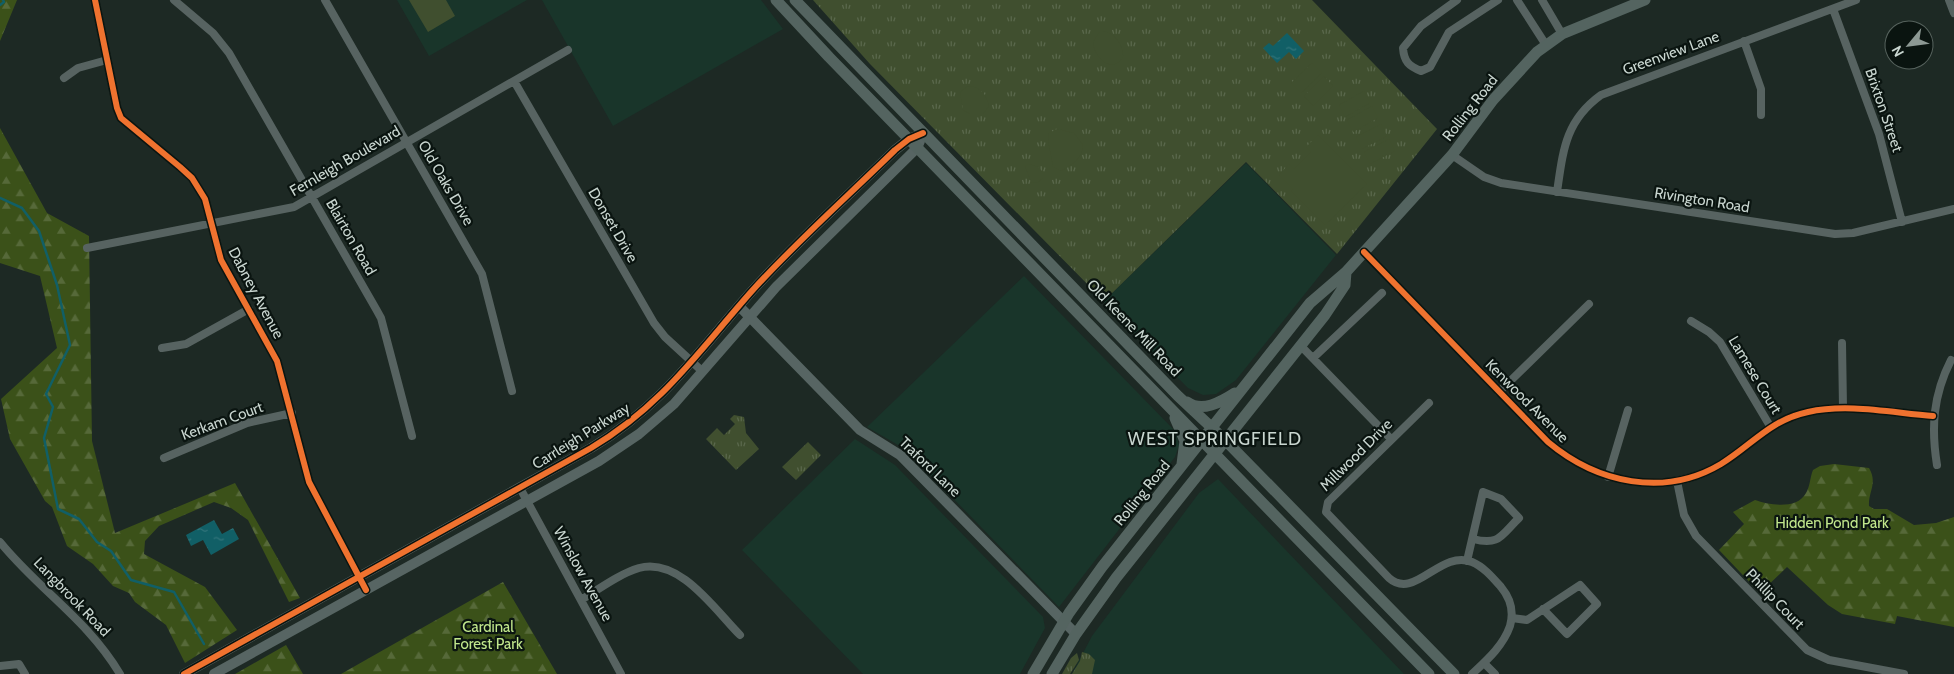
<svg xmlns="http://www.w3.org/2000/svg" width="1954" height="674" font-family="Cabin,sans-serif">
  <style>
    .built { fill: #19352a }
    .grass { fill: url(#grass-tufts) }
    .forest { fill: url(#forest-firs) }
    .garden { fill: #404f2f }
    .water { fill: url(#water-ripples) }
    .lines { fill: none; stroke-linecap: round; stroke-linejoin: round }
    .stream { stroke: #115f66; stroke-width: 2.5 }
    .street { stroke: #576361; stroke-width: 8 }
    .secondary { stroke: #576563; stroke-width: 10 }
    .primary { stroke: #546460; stroke-width: 11 }
    .cycleway-casing { stroke: #0a1410; stroke-width: 9 }
    .cycleway { stroke: #ef722f; stroke-width: 6 }
    .labels { text-anchor: middle; stroke-width: 4.5; stroke-linejoin: round; paint-order: stroke }
    .street-label { font-size: 15px; fill: #c9d6d0; stroke: #0a1410 }
    .park-label { font-size: 15px; fill: #c1e78c; stroke: #0a1410 }
    .quarter-label { font-size: 18px; letter-spacing: 1px; fill: #c9d6d0; stroke: #0a1410 }
  </style>
  <defs>
    <pattern id="grass-tufts" width="24" height="20" patternUnits="userSpaceOnUse" patternTransform="scale(1.25)"><rect width="24" height="20" fill="#404f2f"/><path d="M3 7l-1-3M5 7V3M7 7l1-3M15 17l-1-3M17 17v-4M19 17l1-3" fill="none" stroke="#5a684c"/></pattern>
    <pattern id="forest-firs" width="22" height="20" patternUnits="userSpaceOnUse" patternTransform="scale(1.25)"><rect width="22" height="20" fill="#3b5119"/><path d="M5 1l3.5 6h-7zM16 11l3.5 6h-7z" fill="#566939"/></pattern>
    <pattern id="water-ripples" width="26" height="14" patternUnits="userSpaceOnUse" patternTransform="scale(1.25)"><rect width="26" height="14" fill="#115f66"/><path d="M2 4q2-2 4 0t4 0M15 11q2-2 4 0t4 0" fill="none" stroke="#32757b"/></pattern>
  </defs>
  <rect width="100%" height="100%" fill="#1d2924"/>
  <path class="built" d="M397 0H527L429 56Z
    M542 0H761L783 29 613 126Z
    M1246 163 1336 255 1236 380 1216 394 1203 395 1188 388 1103 302Z
    M1024 276 1175 431 1179 445 1175 457 1059 607 905 449 867 427Z
    M855 439 895 465 1043 617 1045 628 1020 674H863L742 550Z
    M1218 479 1404 674H1072L1092 636 1199 493Z"/>
  <path class="grass" d="M813 0H1312L1437 129 1337 254 1246 162 1104 301 870 64Z
    M734 415 744 417 746 433 759 449 736 470 706 439 717 428 724 435 735 424 730 419Z
    M808 442 821 455 796 480 782 467Z
    M1082 652 1089 654 1095 660 1092 674H1072L1080 661Z
    M1077 653 1079 660 1070 674H1062L1071 658Z"/>
  <path class="forest" d="M0 0H17L0 41Z
    M0 128 47 213 89 236 92 441 115 533 235 483 300 598 289 602 248 520 231 508 214 502 159 526 145 541 144 554 205 587 237 630 185 663 166 625 135 602 129 593 113 586 93 564 67 546 52 507 45 501 10 439 1 399 57 348 40 276 0 263Z
    M1834 464 1869 468C1878 483 1868 492 1869 506L1874 509H1887L1914 525 1936 523 1954 517V627L1897 616 1895 624 1842 614 1828 605 1787 567 1760 593 1719 550 1744 524 1733 512 1755 500C1769 505 1797 510 1806 493 1810 487 1810 477 1813 470L1820 466Z
    M503 582 557 674H341Z
    M286 645 303 674H235Z"/>
  <path class="garden" d="M409 0H446L455 16 428 32Z
    M1100 31C1113 30 1124 45 1123 57 1112 75 1094 57 1093 42Z
    M1312 63 1322 73 1301 93 1291 83Z
    M1324 76 1333 86 1313 106 1304 96Z
    M968 86C980 86 987 95 989 106L983 114H970L963 110 960 92Z
    M1364 91 1370 103 1345 117 1339 105Z
    M1372 106 1378 118 1353 132 1347 120Z
    M1381 124 1387 136 1362 149 1356 137Z
    M1057 129 1074 133 1083 145C1083 158 1072 165 1061 171L1053 167 1048 140 1049 133Z
    M1318 135 1367 184 1325 225 1291 191 1293 189 1279 175 1289 164 1294 169 1311 152 1306 147Z
    M1389 139 1395 151 1370 164 1364 152Z
    M1029 164 1038 167 1043 172V178L1037 183 1031 182 1025 166Z"/>
  <path class="water" d="M1287 33 1304 51 1296 59 1289 52 1277 63 1263 48 1269 43 1273 46Z
    M214 520 222 534 233 528 239 539 211 555 203 540 191 546 186 535Z"/>
  <g class="lines">
    <path class="stream" d="M0 5 4 2 3 0
      M0 198 22 208 39 231 57 285 70 345 46 394 53 407 44 438 58 509 79 519 97 542 111 551 131 580 174 592 204 644"/>
    <path class="street" d="M95 0 117 108 121 118 180 167 192 178 205 199 221 260 277 361 309 482 366 590
      M174 0 213 33 229 53 376 309 381 318 412 436
      M325 0 482 274 512 391
      M1457 0 1421 26 1403 48C1404 62 1409 66 1421 71L1430 67 1449 32 1498 0
      M1517 0 1546 45
      M1542 0 1562 34
      M1949 0 1954 13
      M1833 9 1879 134 1902 222
      M1744 41 1761 89V115
      M64 78 78 68 107 60
      M514 81 654 323 665 337 702 371
      M1452 155 1484 177 1501 183 1835 234 1853 233 1954 209
      M1557 192C1563 151 1565 121 1601 95L1856 0
      M87 248 294 207 568 50
      M1364 252 1548 442C1597 483 1664 498 1721 464 1752 445 1770 420 1808 412 1848 403 1893 413 1933 416
      M1691 321 1709 332 1720 342 1770 426
      M1842 343 1843 408
      M1300 345 1391 439
      M162 348 186 344 249 309
      M1313 358 1382 293
      M1499 392 1589 304
      M1429 403 1328 502 1326 512 1389 578C1415 601 1440 549 1472 562 1484 567 1493 578 1501 587 1511 599 1514 612 1510 626 1503 646 1487 660 1472 674
      M164 458 247 423 292 413
      M1937 465C1931 428 1933 395 1951 360
      M1608 477 1628 410
      M1677 481 1684 515 1696 536 1807 650 1829 660 1904 674
      M520 488 621 674
      M0 542C39 590 87 619 120 674
      M1467 561 1483 492 1501 499 1519 518C1501 535 1500 546 1473 539
      M581 600C599 589 619 574 639 568 680 557 715 610 740 635
      M1512 618 1527 620 1580 585 1597 604 1567 634 1543 609
      M1484 663 1495 674
      M0 666 19 664 25 674"/>
    <path class="secondary" d="M739 306 860 430 900 455 1076 634
      M184 674 591 448C662 406 698 352 751 292 796 242 847 197 895 150L909 139 923 133
      M214 674 599 461 639 434 674 404 776 287 917 148 920 141"/>
    <path class="primary" d="M776 0 829 57 1429 674
      M795 0 1178 396 1225 440 1454 674
      M1187 402C1202 413 1221 402 1235 393
      M1175 418 1185 441 1182 464
      M1033 674 1069 613 1102 567 1310 303 1346 272 1452 155 1493 100 1537 52 1562 34 1645 0
      M1052 674 1076 634 1116 578 1325 315 1345 285 1346 272"/>
    <defs>
      <path id="cycleway" d="M95 0 117 108 121 118 180 167 192 178 205 199 221 260 277 361 309 482 366 590
        M1364 252 1548 442C1597 483 1664 498 1721 464 1752 445 1770 420 1808 412 1848 403 1893 413 1933 416
        M184 674 591 448C662 406 698 352 751 292 796 242 847 197 895 150L909 139 923 133"/>
    </defs>
    <use href="#cycleway" class="cycleway-casing"/>
    <use href="#cycleway" class="cycleway"/>
  </g>
  <g class="labels">
    <g class="street-label">
      <text transform="translate(1671 53) rotate(-20)" y="5">Greenview Lane</text>
      <text transform="translate(1470 108) rotate(-52)" y="5">Rolling Road</text>
      <text transform="translate(1884 110) rotate(71)" y="5">Brixton Street</text>
      <text transform="translate(345 161) rotate(-30)" y="5">Fernleigh Boulevard</text>
      <text transform="translate(446 183) rotate(60)" y="5">Old Oaks Drive</text>
      <text transform="translate(1702 200) rotate(9)" y="5">Rivington Road</text>
      <text transform="translate(613 225) rotate(60)" y="5">Donset Drive</text>
      <text transform="translate(351 237) rotate(60)" y="5">Blairton Road</text>
      <text transform="translate(256 293) rotate(62)" y="5">Dabney Avenue</text>
      <text transform="translate(1134 328) rotate(46)" y="5">Old Keene Mill Road</text>
      <text transform="translate(1755 375) rotate(59)" y="5">Lamese Court</text>
      <text transform="translate(1527 401) rotate(45)" y="5">Kenwood Avenue</text>
      <text transform="translate(222 421) rotate(-20)" y="5">Kerkam Court</text>
      <text transform="translate(581 436) rotate(-32)" y="5">Carrleigh Parkway</text>
      <text transform="translate(1356 455) rotate(-45)" y="5">Millwood Drive</text>
      <text transform="translate(930 467) rotate(44)" y="5">Traford Lane</text>
      <text transform="translate(1142 493) rotate(-51)" y="5">Rolling Road</text>
      <text transform="translate(583 574) rotate(61)" y="5">Winslow Avenue</text>
      <text transform="translate(72 597) rotate(46)" y="5">Langbrook Road</text>
      <text transform="translate(1775 599) rotate(46)" y="5">Phillip Court</text>
    </g>
    <g class="park-label">
      <text x="1832" y="528">Hidden Pond Park</text>
      <text x="488" y="632">Cardinal<tspan x="488" dy="17">Forest Park</tspan></text>
    </g>
    <g class="quarter-label">
      <text x="1215" y="445">WEST SPRINGFIELD</text>
    </g>
  </g>
  <g transform="translate(1909 45) rotate(241)"><circle r="24" fill="#0a1410" stroke="#56625d"/>
  <path d="M0-4L9 19L0 12L-9 19Z" fill="#8d9994"/>
  <text y="-8" font-size="14" font-weight="bold" text-anchor="middle" fill="#c9d6d0">N</text>
  </g>
</svg>
